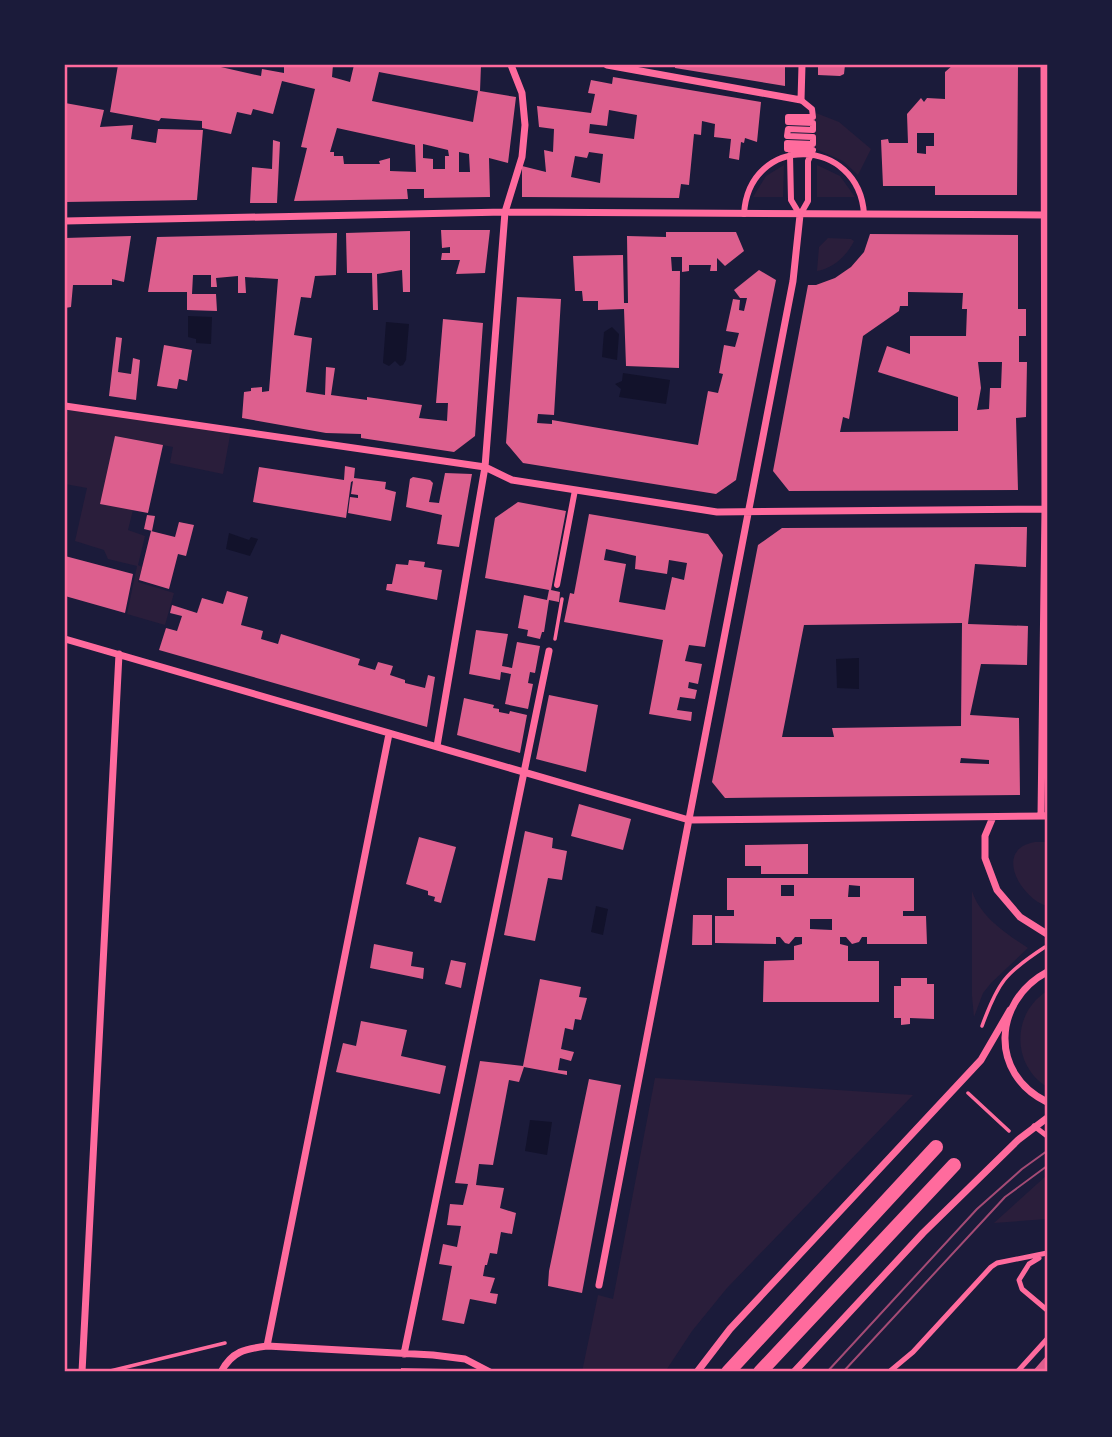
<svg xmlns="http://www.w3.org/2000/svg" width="1112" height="1437" font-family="Lora,serif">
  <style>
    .green { fill: #2a1e3b }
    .water { fill: #12122b }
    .building { fill: #dd5f8e; fill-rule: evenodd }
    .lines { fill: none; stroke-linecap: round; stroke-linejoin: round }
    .path { stroke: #ff6b9d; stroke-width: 3.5 }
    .service { stroke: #ff6b9d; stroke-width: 5 }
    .pedestrian { stroke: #ff6b9d; stroke-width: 6 }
    .minor { stroke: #ff6b9d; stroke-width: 7 }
    .secondary { stroke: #ff6b9d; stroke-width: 14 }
    .tram { stroke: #a44b75; stroke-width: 2 }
    .neatline { fill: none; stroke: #ff6b9d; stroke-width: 2.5 }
  </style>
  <rect width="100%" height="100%" fill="#1b1b3a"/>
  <path class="green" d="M816 113 839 122 871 149 858 175 843 161 816 149Z
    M784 165 783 197H753L766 176Z
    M817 165 840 176 855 197H817Z
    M828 238 851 239 854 241C847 256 832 269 817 271L819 247Z
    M65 410 231 430 223 474 170 463 173 447 115 436 133 510 128 530 145 536 138 565 142 567 138 582 174 593 165 625 127 614 137 566 108 559 104 550 75 541 87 488 65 484 68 452 65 451Z
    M1035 842H1047V906C1020 898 993 849 1035 842Z
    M972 891C980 917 1007 934 1028 948L991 983 983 993 974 1017 972 996Z
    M1047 991V1087C1012 1065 1011 1014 1047 991Z
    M655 1078 913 1095 727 1288 692 1331 665 1372H582L598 1295 613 1299Z
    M1047 1175V1219L994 1223Z"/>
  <path class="water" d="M188 316 212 317 211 344 196 343V339L188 337Z
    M386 322 409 324 406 360 403 365 400 366 395 361 389 366 383 363Z
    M612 327 619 334 617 360 602 357 604 332Z
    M623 373 670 380 666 404 619 397 621 389 615 384 622 381Z
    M229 533 249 540 251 537 258 539 250 556 226 549Z
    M859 658V689L837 688 836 659Z
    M596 906 608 909 603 935 591 932Z
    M530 1120 552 1122 547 1155 525 1151Z"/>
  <path class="building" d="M118 65H212L261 76 262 69 284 73V65H333L332 77 350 82 354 65H481L480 91 516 97 508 163 489 158 490 197 424 198V189H407L408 199 294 201 307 148 301 147 315 89 282 81 273 114 253 109 251 115 237 112 231 134 202 128V121L161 118 159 121 110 112ZM379 72 478 91 473 122 372 101ZM337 128 415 145 416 172 390 171V158L379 161 380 164H344L343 156H334V152H330ZM423 144 448 150 449 156H445V169H433V159L423 158ZM459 152 469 154 470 172H459Z
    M675 65H785V86L675 68Z
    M818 65H845L844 74 840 76 818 75Z
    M953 65H1018L1017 195H935V186H883L881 140 888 139 889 143H908L907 114 921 98 924 102 927 98 945 99V72ZM917 133H934V146H926V154L917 153Z
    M613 77 761 102 757 142 745 138 744 143 741 142 739 160 729 158 731 139 714 137 715 124 702 121 701 135 694 134 689 185 681 184 679 198 522 197V166L546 172 544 150 553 152 554 129 539 127 537 106 591 113 595 94 588 93 591 80 612 84ZM609 110 637 115 634 139 589 133 590 124 607 126ZM589 152 603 154 600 183 571 177 575 156 587 158Z
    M65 103 104 110 100 127 133 125 131 139 156 143 158 129 203 130 197 200 65 202Z
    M273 140 280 142 277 203H250L252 167 272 169Z
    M441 230H490L485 273 456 274 460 260H441L442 253H450V247L442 248Z
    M410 231V292H403L402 270 377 274 378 310H373L372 273H347L346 233Z
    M666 232H736L744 251 725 266 717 258V271H710L711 265H689V271L682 272V257H671L672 271H680L679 368 626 366 624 309 598 310V301H583L582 291H575L573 256 623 255 624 303H628L627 236 666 237Z
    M337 233 336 275 315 276 311 298 301 297 294 335 312 338 306 392 325 395 326 367 335 368 331 395 367 400V397L422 405 419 418 447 421 448 403H436L443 319 483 323 475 436 454 452 361 438V434L326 433 242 418 244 392 251 391V388L262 387V392L269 391 278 279 245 277 246 293H238V276L216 278 217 287H211V275H193L192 294H216L217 311 187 310V292H148L157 237Z
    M870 234 1018 235V309H1026V336H1019V362H1027L1026 417 1016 418 1018 490 789 491 773 471 808 285H816L835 278 851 267 864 252ZM908 292 963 293 962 309H967L966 336H910V354L887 346 878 372 958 397V431L840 432 843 417 849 419 863 336 899 311 900 306H908ZM978 362H1002L1001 388H990L989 409 977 410 981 388Z
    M131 236 124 282 112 279V285H73L71 307 65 308V238Z
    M759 270 776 280 736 480 716 494 523 463 506 443 517 297 561 299 554 415 538 414 537 423 552 424V420L698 445 708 391 718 393 723 374 719 373 724 345 735 347 739 333 726 331 733 299 740 300 739 310 744 311 747 298H740L734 290Z
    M116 337 122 338 118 372 131 374 133 358 140 360 136 400 109 396Z
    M164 345 192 350 187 381 179 379 177 389 157 386Z
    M115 436 163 445 148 513 100 504Z
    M345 466 355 468 354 478 386 482 385 489 396 492 391 521 348 513 350 497 358 498V495L351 494 353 481 351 482 346 518 253 502 259 467 344 480Z
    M445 473 472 474 459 547 437 544 442 515 406 507 410 479 413 477 430 480 433 483 429 502 439 503Z
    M518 502 566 511 551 590 560 592 559 602 549 600 544 632H542L540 639 527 636 528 630 518 628 524 595 547 600 549 590 485 578 495 518Z
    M589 514 708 534 723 555 705 647 689 645 685 661 702 664 698 684 689 682 688 688 697 690 695 699 680 697 677 710 692 712 691 721 649 714 663 640 564 622 570 593 574 594ZM606 549 636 556 635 569 667 574 669 560 687 563 684 580 672 577 665 610 619 602 626 564 604 560Z
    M147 515 155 516 152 531 144 529Z
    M179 522 194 525 186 556 178 554 169 589 139 580 151 531 175 537Z
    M1027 527 1026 567 975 564 968 624 1028 626 1027 665 981 664 970 715 1019 718 1020 795 725 798 712 782 758 545 782 528ZM962 623 961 726 832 728 834 737H782L804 625ZM961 758 989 760V764L960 763Z
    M65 556 133 574 125 613 65 596Z
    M409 560 425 562 424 567 442 570 437 600 386 590 387 584H392L396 564 408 565Z
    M227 591 248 597 241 625 263 631 261 639 278 644 281 634 360 659 358 665 375 670 378 662 393 666 390 675 405 680V683L425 688 428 675 435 677 427 727 159 650 166 628 177 631 182 616 170 613 172 605 197 613 202 598 223 604Z
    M476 630 508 634 502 666 512 668 517 642 540 646 535 673 530 672 528 683 533 684 528 709 505 704 511 674 501 672 500 680 469 674Z
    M549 695 598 705 586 772 536 759Z
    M464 698 494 705 493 708 499 709V712L509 714 510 711 527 715 520 753 457 735Z
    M579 804 631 819 623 850 571 836Z
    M525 831 553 838 552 848 567 851 562 880 548 878 535 941 504 935Z
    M419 837 456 847 441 903 434 901 435 897 428 895V891L406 884Z
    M808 844V874H761V866H745V845Z
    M727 878H914V911H903V916H926L927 944H867V937H862L859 942 852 944 846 937H840V944L848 946V961H879V1002H763L764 961 794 960V946L802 944V937H795L789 944 785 943 780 937H776V944L715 943V916H734V910H727ZM781 885H794V896H781ZM849 885 860 886V897H848ZM810 919H832V930L810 929Z
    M693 915H712V945H692Z
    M374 944 413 952 411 966 424 968 423 979 370 968Z
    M451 960 466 963 461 988 445 984Z
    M901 978H927V984H934V1019L910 1018V1024L901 1025V1018H894V986H901Z
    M540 979 581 987 579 997 587 998 581 1020 575 1019 573 1030 565 1028 561 1049 574 1052 571 1061 560 1058 558 1070 567 1071V1075L524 1067 519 1082 509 1080 493 1165 479 1164 476 1185 504 1188 500 1208 516 1213 512 1234 501 1232 497 1254 490 1253 487 1265H485L483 1276 495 1278 490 1293 498 1294 496 1304 470 1299 464 1324 442 1320 452 1266 439 1264 443 1244 457 1247 461 1226 447 1225 450 1204 463 1205 468 1184 455 1183 480 1061 523 1066Z
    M361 1021 407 1030 401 1056 446 1066 440 1094 336 1072 343 1043 356 1046Z
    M589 1079 621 1085 582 1293 548 1286 549 1271Z
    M1047 1355V1372H1032Z
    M401 1368 446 1369V1372H401Z"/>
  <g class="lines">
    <path class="path" d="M555 639 562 599
      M982 1026C998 982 1005 973 1045 947
      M968 1093 1009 1131
      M106 1372 225 1343"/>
    <path class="service" d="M1034 1126 1047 1136
      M1039 1258 1029 1264 1019 1280 1022 1289 1047 1310
      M889 1372 913 1352 991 1267 997 1263 1047 1253
      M1017 1372 1047 1339"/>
    <path class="pedestrian" d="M790 155 791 200 800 215 808 201V161L813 150 787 149V143L813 144V137L787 136 788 129 813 130V123L788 122V117H813L812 109 801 100
      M744 214C749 133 859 136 864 214
      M557 585 575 490"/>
    <path class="minor" d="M607 65 801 100 802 65
      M65 221 505 212 1043 215
      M65 406 485 467 512 480 717 512 1047 509
      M65 639 689 820 1047 816
      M437 746 485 467 505 212 522 157 525 125 522 93 511 65
      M1041 816 1045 509 1044 65
      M993 817 985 836V858L997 890 1020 917 1047 934
      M1047 972C993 1001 989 1074 1047 1102
      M599 1285 793 281 800 215
      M267 1346 389 734
      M404 1354 549 651
      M82 1372 119 654
      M221 1372C232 1351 245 1349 267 1346L433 1355 465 1359 490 1372
      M697 1372 730 1329 981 1060 1010 1010
      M794 1372 923 1233 1018 1140 1047 1118"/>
    <path class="secondary" d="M728 1372 936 1147
      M760 1372 954 1165"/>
    <path class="tram" d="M827 1372 977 1209 1022 1169 1047 1151
      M843 1372 1005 1197 1047 1166"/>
  </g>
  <rect width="1112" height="1437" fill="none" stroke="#1b1b3a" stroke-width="133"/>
  <rect x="66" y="66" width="980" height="1304" class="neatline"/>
</svg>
